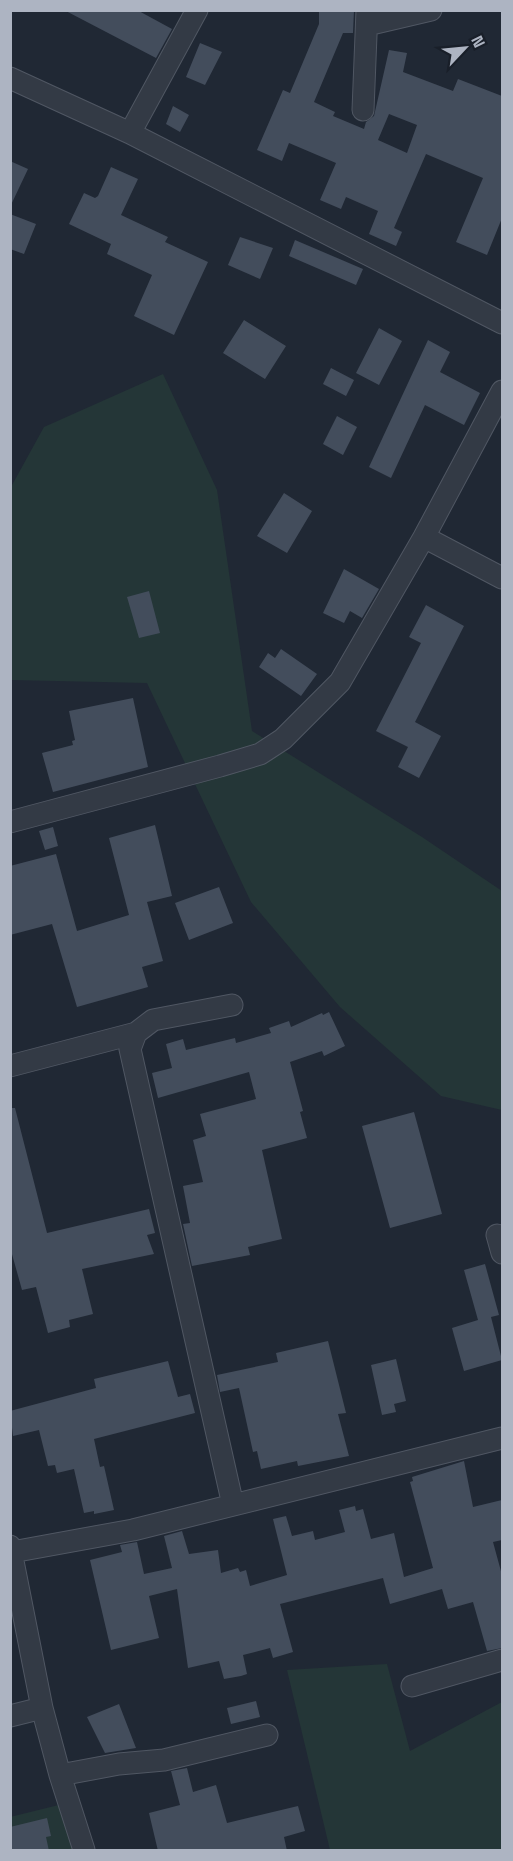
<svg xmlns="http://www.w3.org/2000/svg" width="513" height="1861" font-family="'Space Grotesk',sans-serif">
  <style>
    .green { fill: #243637 }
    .building { fill: #434d5c; fill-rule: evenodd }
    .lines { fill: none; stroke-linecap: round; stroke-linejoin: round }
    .minor-casing { stroke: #505763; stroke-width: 23 }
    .minor { stroke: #333a45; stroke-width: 21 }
  </style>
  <rect width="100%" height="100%" fill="#202834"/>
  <path class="green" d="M163 374 217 490 252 731 422 837 502 891V1110L441 1096 340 1007 251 902 147 683 11 680V487L44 427Z
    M387 1664 410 1751 502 1702V1850H330L287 1670Z
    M71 1802 87 1850H11L10 1817Z"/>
  <path class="building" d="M64 10H137L172 29 156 58Z
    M319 10H354L353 33H343L314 102 335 112 333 116 364 129 366 122 374 116 389 50 407 53 403 72 453 91 458 79 502 96V218L487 255 456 242 483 178 426 154 394 228 402 232 396 246 369 234 378 211 346 197 341 209 320 200 336 163 289 143 282 161 257 150 283 90 290 93 319 24ZM389 114 417 125 407 153 378 140Z
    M200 43 222 52 205 85 186 77Z
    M173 106 189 115 180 132 166 124Z
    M10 161 28 169 10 207Z
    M111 167 138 179 121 215 168 237 165 242 208 262 174 335 134 316 152 275 107 254 111 244 69 224 84 193 95 198 98 196Z
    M10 214 36 224 24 254 10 249Z
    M240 237 273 248 260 279 228 265Z
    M295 240 363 269 356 285 289 256Z
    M244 320 286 346 265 379 223 353Z
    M379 328 402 341 379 385 356 373Z
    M428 340 450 352 440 372 480 393 464 425 425 405 391 478 369 467Z
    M331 368 354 380 346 396 323 384Z
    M337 416 357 427 343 455 323 444Z
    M284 493 312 511 287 553 257 536Z
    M344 569 379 589 362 618 350 611 344 623 323 613Z
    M149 591 160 633 139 638 127 597Z
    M426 605 464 626 415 722 441 736 419 778 398 767 408 747 376 731 421 643 409 637Z
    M281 649 317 674 301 696 259 667 268 653 275 658Z
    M133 698 148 767 53 792 42 753 73 745 72 741 75 740 69 711Z
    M155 825 172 896 147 902 163 961 142 967 148 987 77 1007 52 924 10 935V866L56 854 77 931 129 915 109 838Z
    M53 827 58 846 45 850 39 831Z
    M219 887 233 923 189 940 175 903Z
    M329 1012 345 1046 324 1056 322 1051 290 1062 303 1111 300 1112 307 1138 262 1150 282 1239 248 1247 250 1255 192 1266 183 1224 190 1223 183 1186 203 1182 193 1140 206 1136 200 1114 256 1099 249 1072 158 1098 152 1073 172 1068 166 1044 183 1039 186 1050 235 1038 236 1043 271 1033 269 1028 289 1021 291 1027 322 1013 323 1015Z
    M10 1108H15L47 1233 149 1209 155 1233 147 1235 154 1254 82 1269 93 1314 69 1320 70 1327 48 1333 36 1287 22 1290 10 1247Z
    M414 1112 442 1214 390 1228 362 1126Z
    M485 1264 499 1315 491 1317 502 1360 464 1371 452 1328 478 1320 464 1270Z
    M328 1341 346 1413 338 1414 349 1456 298 1466 297 1461 261 1469 257 1451 253 1452 239 1388 220 1392 217 1375 278 1362 276 1353Z
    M396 1359 406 1401 394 1404 396 1412 382 1415 371 1365Z
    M168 1361 178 1397 190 1394 195 1413 94 1439 100 1467 104 1466 114 1510 94 1514V1511L84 1513 74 1469 57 1473 55 1465 48 1466 39 1430 13 1436 10 1411 96 1388 94 1379Z
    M464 1461 473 1507 502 1500V1540L493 1542 502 1575V1648L487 1651 473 1602 448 1609 442 1589 390 1604 383 1578 280 1604 293 1652 273 1658 270 1648 243 1655 247 1674 241 1676 224 1679 219 1661 188 1668 177 1589 149 1596 159 1638 111 1650 90 1560 122 1552 120 1545 137 1542 144 1574 172 1568 164 1536 182 1531 189 1554 218 1550 221 1573 238 1568 240 1572 246 1570 250 1586 287 1575 273 1519 286 1516 292 1536 313 1531 315 1540 345 1532 339 1510 355 1506 356 1511 363 1509 371 1539 394 1533 404 1577 433 1568 410 1482 413 1481 412 1477Z
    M256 1701 260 1717 231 1724 227 1708Z
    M119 1704 136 1748 105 1753 87 1717Z
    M187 1768 193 1792 216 1785 227 1823 298 1806 305 1831 284 1837 287 1851H158L149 1813 180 1805 171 1771Z
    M47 1818 51 1836 46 1837 49 1851H10V1827Z"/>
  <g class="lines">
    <defs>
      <path id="minor" d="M367 25 431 10
        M10 78 130 133 502 323
        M363 110 367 10
        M130 133 197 10
        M424 537 502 578
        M10 822 220 766 260 754 283 739 340 682 424 537 502 391
        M232 1005 153 1020 136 1033 130 1049 233 1505
        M10 1066 136 1033
        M497 1235 502 1253
        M10 1546 42 1708 60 1775 84 1850
        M12 1552 133 1530 502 1438
        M412 1686 502 1660
        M10 1716 42 1708
        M60 1775 119 1764 164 1760 267 1735"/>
    </defs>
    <use href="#minor" class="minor-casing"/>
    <use href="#minor" class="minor"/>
  </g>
  <rect width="513" height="1861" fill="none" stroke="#adb4c2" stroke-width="24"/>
  <g transform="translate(465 48) rotate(64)" stroke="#191f29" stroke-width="4.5" paint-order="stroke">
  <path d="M0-4.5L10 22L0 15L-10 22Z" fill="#adb4c2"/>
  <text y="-9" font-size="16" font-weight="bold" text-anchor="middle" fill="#adb4c2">N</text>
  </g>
</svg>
